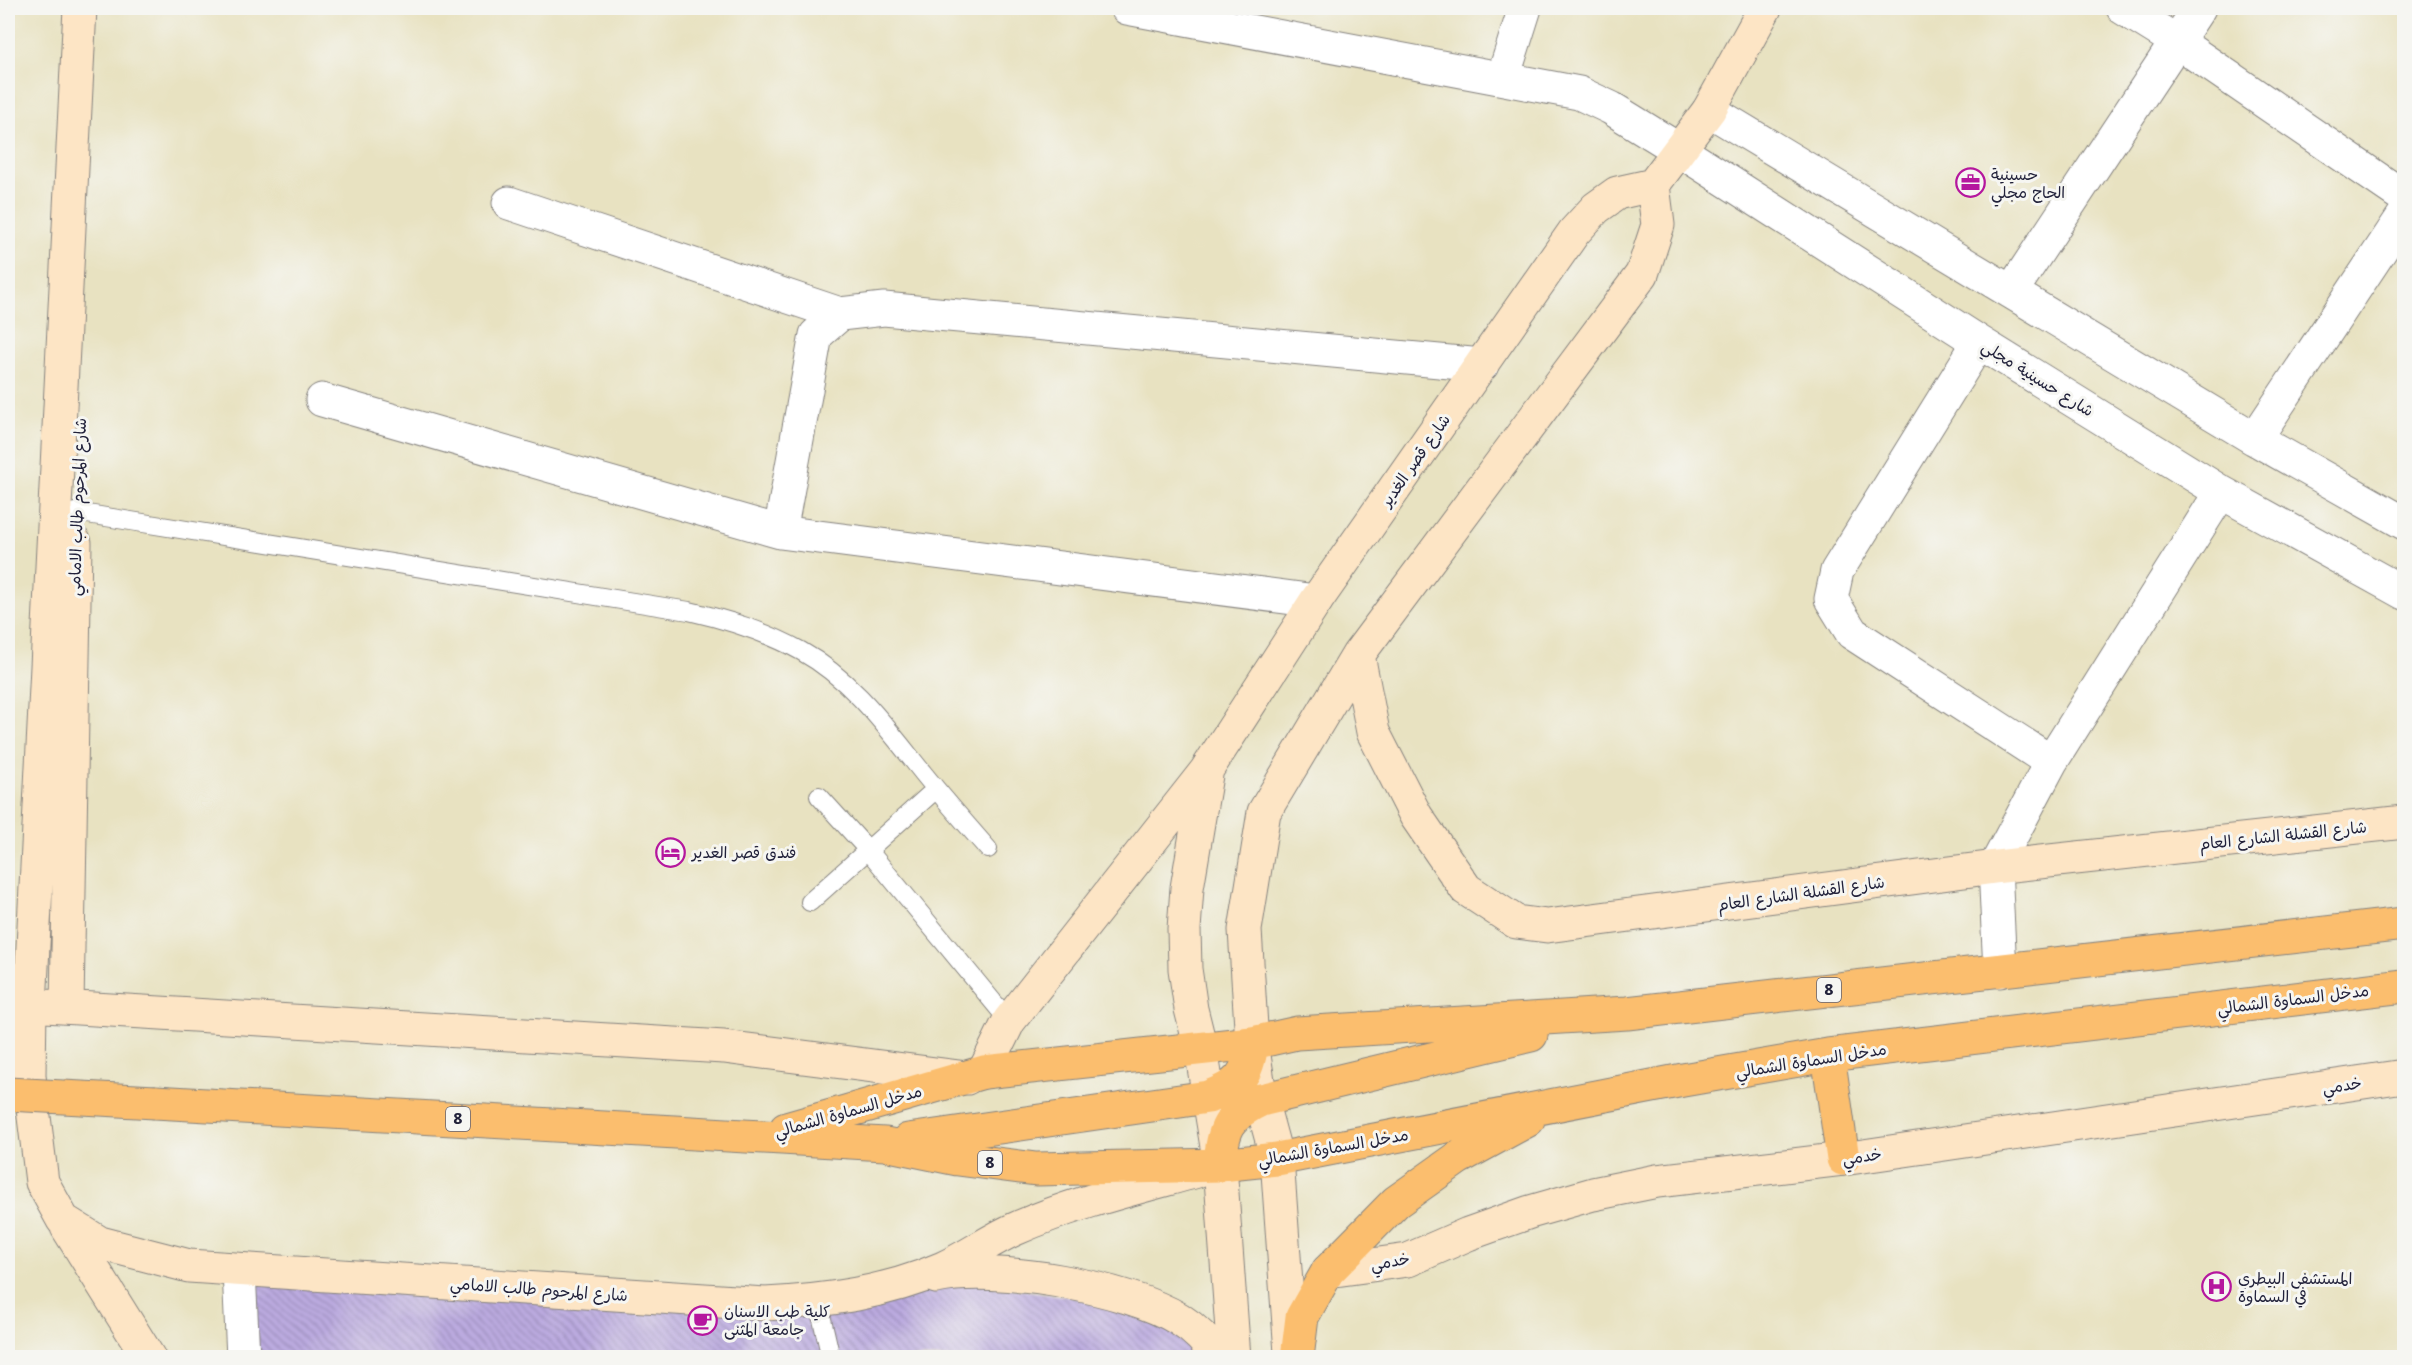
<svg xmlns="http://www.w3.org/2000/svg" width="2412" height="1365" font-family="'Playpen Sans','Playpen Sans Arabic',sans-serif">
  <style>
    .building { fill: url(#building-back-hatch) }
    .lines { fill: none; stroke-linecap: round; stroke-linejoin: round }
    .service-casing { stroke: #85827e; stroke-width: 20 }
    .minor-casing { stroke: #85827e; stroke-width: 35 }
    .secondary-casing { stroke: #85827e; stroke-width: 35 }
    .trunk-casing { stroke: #85827e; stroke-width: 35 }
    .service { stroke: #fff; stroke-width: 18 }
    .minor { stroke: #fff; stroke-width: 33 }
    .secondary { stroke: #fde5c5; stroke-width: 33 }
    .trunk { stroke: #fbbe6e; stroke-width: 33 }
    .trunk-bridge-casing { stroke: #85827e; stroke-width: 35; stroke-linecap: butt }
    .trunk-bridge { stroke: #fbbe6e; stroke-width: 33 }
    .labels { text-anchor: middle; stroke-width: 6; stroke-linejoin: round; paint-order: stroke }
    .shield { fill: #f6f6f2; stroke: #626272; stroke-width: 1.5 }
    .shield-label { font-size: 15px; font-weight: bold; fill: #22223b }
    .poi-label { font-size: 16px; fill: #22223b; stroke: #f6f6f2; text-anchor: start }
    .street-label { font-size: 16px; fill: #22223b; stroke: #f6f6f2 }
  </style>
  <defs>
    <pattern id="building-back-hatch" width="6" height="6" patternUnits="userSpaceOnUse" patternTransform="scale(1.5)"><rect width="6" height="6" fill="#bcabe0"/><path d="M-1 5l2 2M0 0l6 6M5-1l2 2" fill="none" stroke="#988bb7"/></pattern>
  </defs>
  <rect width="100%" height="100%" fill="#f6f6f2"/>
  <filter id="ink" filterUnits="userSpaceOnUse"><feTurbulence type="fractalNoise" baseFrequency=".0167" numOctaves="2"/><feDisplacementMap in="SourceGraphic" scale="12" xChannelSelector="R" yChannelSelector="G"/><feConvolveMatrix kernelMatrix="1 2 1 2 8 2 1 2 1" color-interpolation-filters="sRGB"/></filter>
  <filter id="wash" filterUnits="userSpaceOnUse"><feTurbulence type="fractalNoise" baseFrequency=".008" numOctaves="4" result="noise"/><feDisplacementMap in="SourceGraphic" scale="24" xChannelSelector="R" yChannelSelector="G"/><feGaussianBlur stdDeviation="1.35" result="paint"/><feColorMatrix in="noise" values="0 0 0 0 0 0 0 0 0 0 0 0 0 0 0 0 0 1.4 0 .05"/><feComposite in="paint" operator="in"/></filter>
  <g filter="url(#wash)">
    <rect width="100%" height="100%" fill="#e8e2c1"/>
    <g id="blocks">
      <path class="building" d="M248 1278 768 1313 944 1278 1113 1303 1173 1328 1206 1358H252Z"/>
    </g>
  </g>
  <g filter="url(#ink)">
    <use href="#blocks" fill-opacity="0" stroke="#85827e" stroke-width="1.5"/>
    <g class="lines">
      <defs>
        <path id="service" d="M75 512 689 611C728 620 765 631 801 651 853 680 886 727 923 773 944 799 966 824 988 849
          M819 796 868 850 1009 1021
          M810 902 936 789
          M818 1302 831 1358"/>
        <path id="minor" d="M1127 8 1579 93 1611 108 1679 150 1979 342 2221 492 2404 593
          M2123 8 2176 41 2404 197
          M1503 78 1525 8
          M1709 110 2255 439 2404 523
          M509 203 840 314
          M2011 292 2199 8
          M1979 342 1837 571 1831 599 1852 633 2051 762
          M322 400 780 532 1316 601
          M2255 439 2404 215
          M780 532 816 335 840 314 884 309 1482 365
          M2000 971 1995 867 2051 762 2221 492
          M239 1270 243 1358"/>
        <path id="secondary" d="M80 8 30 1006 29 1076 42 1182 63 1220 100 1243 189 1266 765 1304C826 1301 886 1293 943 1268 968 1257 990 1240 1015 1229 1073 1203 1136 1188 1197 1171
          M1653 185 1709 110 1765 8
          M1358 655 1373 732 1416 816 1466 889 1516 922 1547 926 1995 867 2404 822
          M1206 775 1187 888 1184 929 1185 969 1191 1009 1201 1049 1220 1165 1234 1358
          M45 1006 724 1047 967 1078
          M67 1007 75 543
          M984 1072 1009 1021 1206 771 1316 601 1574 232 1596 208 1617 193 1653 185
          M67 1227 149 1358
          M1328 1271 1408 1260 1468 1234 1530 1212 1593 1194 1657 1181 1843 1159 2404 1076
          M936 1277C996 1264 1126 1287 1179 1319 1195 1329 1208 1342 1218 1358
          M1291 1353 1277 1159 1261 1100 1252 1043 1245 930 1264 812 1358 655 1642 274 1658 225 1653 185"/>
        <path id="trunk" d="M1828 1055 1843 1159
          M155 1102 885 1144 958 1159 1036 1169 1220 1165 1277 1159 1683 1080 1828 1055 2404 986
          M786 1129 984 1072 1252 1043 1297 1033 1627 1013 2404 924
          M908 1140 1208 1097C1239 1085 1248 1076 1252 1043
          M1220 1165C1222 1130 1228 1115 1261 1100L1531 1035
          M1297 1358 1302 1317 1328 1271 1396 1202 1458 1158 1528 1120"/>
      </defs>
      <use href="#service" class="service-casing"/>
      <use href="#minor" class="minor-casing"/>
      <use href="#secondary" class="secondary-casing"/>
      <use href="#trunk" class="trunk-casing"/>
      <use href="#service" class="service"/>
      <use href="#minor" class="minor"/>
      <use href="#secondary" class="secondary"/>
      <use href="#trunk" class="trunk"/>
      <defs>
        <path id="trunk-bridge" d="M8 1094 155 1102"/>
      </defs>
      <use href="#trunk-bridge" class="trunk-bridge-casing"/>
      <use href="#trunk-bridge" class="trunk-bridge"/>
    </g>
  </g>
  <defs>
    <symbol id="office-ring" viewBox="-11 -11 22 22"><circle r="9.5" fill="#f6f6f2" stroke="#b5179e" stroke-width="1.5"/><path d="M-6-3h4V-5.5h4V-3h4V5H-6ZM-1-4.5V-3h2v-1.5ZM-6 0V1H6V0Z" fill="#b5179e"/></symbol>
    <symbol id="hotel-ring" viewBox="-11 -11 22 22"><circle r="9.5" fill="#f6f6f2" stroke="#b5179e" stroke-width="1.5"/><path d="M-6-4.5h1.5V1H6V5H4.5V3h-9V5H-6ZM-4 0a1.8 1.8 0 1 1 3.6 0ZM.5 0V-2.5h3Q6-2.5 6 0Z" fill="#b5179e"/></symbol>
    <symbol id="hospital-ring" viewBox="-11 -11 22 22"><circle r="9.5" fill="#f6f6f2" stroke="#b5179e" stroke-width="1.5"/><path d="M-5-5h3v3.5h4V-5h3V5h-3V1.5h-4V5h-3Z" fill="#b5179e"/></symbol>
    <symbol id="cafe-ring" viewBox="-11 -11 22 22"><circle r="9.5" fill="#f6f6f2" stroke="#b5179e" stroke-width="1.5"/><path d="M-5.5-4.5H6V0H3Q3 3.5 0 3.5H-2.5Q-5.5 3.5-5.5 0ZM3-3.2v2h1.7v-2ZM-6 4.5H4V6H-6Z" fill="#b5179e"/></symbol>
  </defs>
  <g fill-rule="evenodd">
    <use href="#office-ring" x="1954" y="166" width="33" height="33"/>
    <use href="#hotel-ring" x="654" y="836" width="33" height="33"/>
    <use href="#hospital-ring" x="2200" y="1270" width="33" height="33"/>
    <use href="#cafe-ring" x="686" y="1304" width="33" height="33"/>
  </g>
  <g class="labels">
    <g class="shield">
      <rect x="1817" y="978" width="24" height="24" rx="4.5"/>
      <rect x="446" y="1107" width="24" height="24" rx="4.5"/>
      <rect x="978" y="1151" width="24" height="24" rx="4.5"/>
    </g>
    <g class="shield-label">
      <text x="1829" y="995">8</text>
      <text x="458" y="1124">8</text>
      <text x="990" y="1168">8</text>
    </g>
    <g class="poi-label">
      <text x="1991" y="180">حسينية<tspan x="1991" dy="18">الحاج مجلي</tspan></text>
      <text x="692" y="858">فندق قصر الغدير</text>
      <text x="2238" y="1284">المستشفى البيطري<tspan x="2238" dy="18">في السماوة</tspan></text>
      <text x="724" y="1317">كلية طب الاسنان<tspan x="724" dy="18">جامعة المثنى</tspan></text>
    </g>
    <g class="street-label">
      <text transform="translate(2038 378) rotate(32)" y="6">شارع حسينية مجلي</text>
      <text transform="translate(1415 460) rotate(-55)" y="6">شارع قصر الغدير</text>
      <text transform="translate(77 507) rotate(-88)" y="6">شارع المرحوم طالب الامامي</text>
      <text transform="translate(2283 835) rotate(-6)" y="6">شارع القشلة الشارع العام</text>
      <text transform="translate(1801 893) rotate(-8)" y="6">شارع القشلة الشارع العام</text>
      <text transform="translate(2293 999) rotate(-7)" y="6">مدخل السماوة الشمالي</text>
      <text transform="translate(1811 1060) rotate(-9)" y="6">مدخل السماوة الشمالي</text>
      <text transform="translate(2342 1085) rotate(-8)" y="6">خدمي</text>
      <text transform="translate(848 1111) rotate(-16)" y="6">مدخل السماوة الشمالي</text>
      <text transform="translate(1333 1147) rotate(-10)" y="6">مدخل السماوة الشمالي</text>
      <text transform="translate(1862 1156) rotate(-8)" y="6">خدمي</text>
      <text transform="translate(1390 1261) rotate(-10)" y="6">خدمي</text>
      <text transform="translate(539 1289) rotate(4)" y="6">شارع المرحوم طالب الامامي</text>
    </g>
  </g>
  <rect width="2412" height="1365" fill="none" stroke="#f6f6f2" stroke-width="30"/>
</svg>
